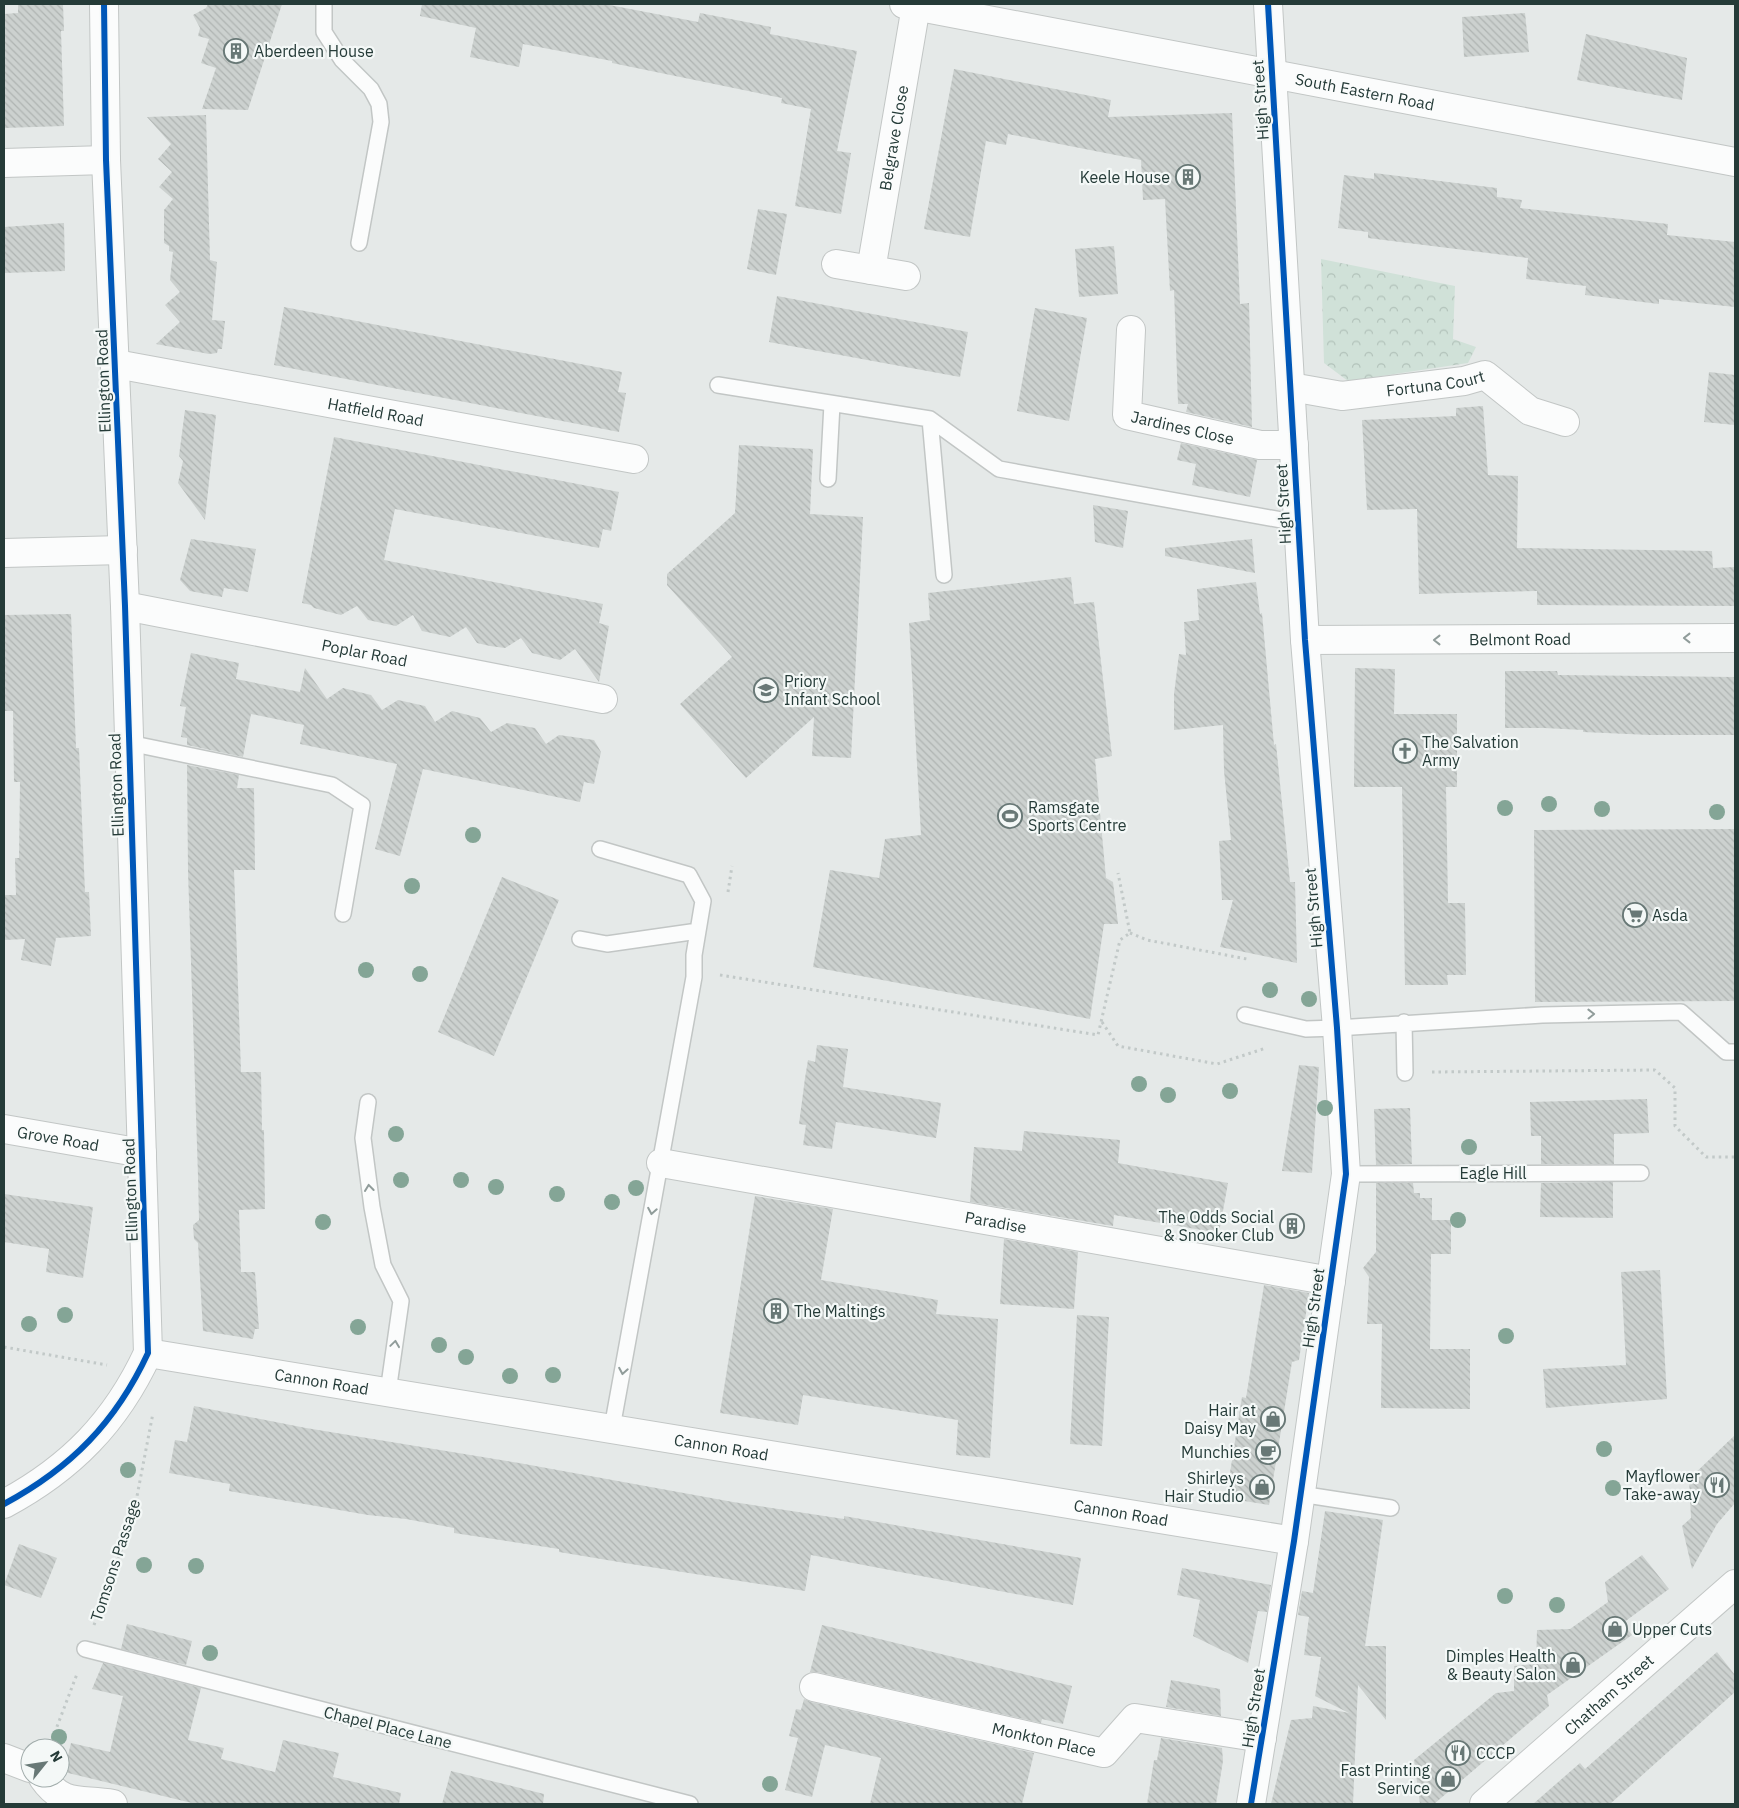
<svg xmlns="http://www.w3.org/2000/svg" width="1739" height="1808" font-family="'IBM Plex Sans',sans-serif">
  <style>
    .park { fill: url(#park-crowns) }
    .building { fill: url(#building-back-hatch) }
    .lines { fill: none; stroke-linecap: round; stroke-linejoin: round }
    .service-casing { stroke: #c2c6c5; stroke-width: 18 }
    .minor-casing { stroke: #c2c6c5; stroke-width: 30 }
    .tertiary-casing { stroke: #c2c6c5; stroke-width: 30 }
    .path { stroke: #c2c9c8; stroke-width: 3; stroke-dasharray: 2.5 4; stroke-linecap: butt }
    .service { stroke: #fbfcfc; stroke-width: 15 }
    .minor { stroke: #fbfcfc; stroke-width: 28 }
    .tertiary { stroke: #fbfcfc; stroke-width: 28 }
    .cycleway-casing { stroke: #f4f8f7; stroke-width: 9 }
    .cycleway { stroke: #0057b8; stroke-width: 6 }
    .tree { fill: #84a596 }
    .oneway { stroke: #909c9a }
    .labels { text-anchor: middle; stroke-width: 4.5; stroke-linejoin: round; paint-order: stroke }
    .poi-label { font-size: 16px; fill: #253b38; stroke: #f4f8f7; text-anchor: start }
    .street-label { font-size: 16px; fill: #253b38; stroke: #f4f8f7 }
  </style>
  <defs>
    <pattern id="park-crowns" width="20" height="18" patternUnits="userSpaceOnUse" patternTransform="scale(1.25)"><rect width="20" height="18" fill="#d0e1d8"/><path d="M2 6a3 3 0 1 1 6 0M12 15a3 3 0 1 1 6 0" fill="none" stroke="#b2c2ba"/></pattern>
    <pattern id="building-back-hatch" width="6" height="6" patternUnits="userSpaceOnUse" patternTransform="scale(1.25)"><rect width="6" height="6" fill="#ccd1cf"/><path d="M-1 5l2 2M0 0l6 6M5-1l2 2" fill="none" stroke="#afb4b2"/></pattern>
  </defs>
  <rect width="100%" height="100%" fill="#e5e9e8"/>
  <path class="park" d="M1321 259 1455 286 1453 339 1476 347 1468 363 1348 381 1324 363Z"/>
  <path class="building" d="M18 4H63L64 31H61L64 126 4 128V14L18 13Z
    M208 4H282L248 110 202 109 216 68 201 63 209 39 198 36 200 28 193 15 206 8Z
    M422 4H604L698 22 700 13 771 27 770 34 857 51 837 151 851 153 841 214 795 206 811 109 781 103 782 98 612 63V61L523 44 519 67 470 57 476 28 420 16Z
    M1525 13 1529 52 1464 57 1462 17Z
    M1586 34 1687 58 1682 100 1577 80Z
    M954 69 1111 100 1108 117 1232 113 1240 304 1249 303 1252 427 1186 412 1188 404H1178L1174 290 1170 291 1165 199 1143 200 1141 160 1008 134 1006 145 986 141 970 237 924 229Z
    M206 115 210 260 217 262 212 320 225 321 222 349H218L217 353 209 354 156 344 180 322 165 305 180 292 170 280 173 252 169 251V246L164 243V210L173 199 159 187 172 172 158 159 171 144 147 117Z
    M1374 173 1497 188V197L1522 200 1520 208 1668 224 1667 235 1735 242V307L1659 299V304L1585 295 1586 286 1526 279 1528 258 1368 238V232L1338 228 1344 175 1374 179Z
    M758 209 787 214 776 275 747 269Z
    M64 223 65 271 4 273V227Z
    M1114 246 1118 294 1079 297 1075 249Z
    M777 296 968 332 960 377 769 342Z
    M284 307 622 372 618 392 626 393 619 432 274 365Z
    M1035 308 1087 318 1069 421 1017 411Z
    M1709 372 1735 375V425L1704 422Z
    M1483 406 1488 475 1518 476 1517 548 1712 551 1713 568 1735 567V606L1537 605V591L1419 594 1417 509 1367 510 1362 420 1456 416V408Z
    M185 410 216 415 205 520 178 483 183 461 179 456Z
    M334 437 619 492 611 531 603 529 599 548 395 509 384 560 603 604 599 623 609 626 599 682 575 649 560 660 532 653 521 638 505 648 490 646 477 643 466 627 450 637 422 631 413 615 396 626 368 620 357 606 341 615 314 608 311 605 302 603Z
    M1181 443 1257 460 1250 497 1192 485 1196 464 1177 460Z
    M739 445 813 449 810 514 863 517 851 758 812 756 814 717 746 778 680 704 732 657 667 585V574L735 513Z
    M1093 505 1128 511 1123 548 1095 542Z
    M191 539 256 549 248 592 224 588 222 597 190 591 180 580Z
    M1252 539 1255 573 1165 556V548Z
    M1071 577 1074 604 1094 602 1112 756 1095 759 1106 878 1113 882 1118 924H1104L1090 1019 813 967 830 870 879 878 885 839 921 835 909 623 930 620 928 593Z
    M1256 582 1260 614 1262 613 1274 745 1276 744 1290 882H1295L1297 963 1220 947 1233 900H1222L1219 841 1231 840 1224 771 1223 725 1174 730V694L1179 654 1186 655 1184 622 1199 620 1197 589Z
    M71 614 76 748H79L85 892H89L91 936 56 938 51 966 21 960 25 939 5 940 4 895H16L15 858H19L20 782H14L13 711H4V615Z
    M191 653 239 663 236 679 300 692 305 668 327 699 343 688 371 695 382 710 398 700 425 706 435 722 452 711 480 718 491 732 507 723 535 728 546 744 559 735 594 740 601 752 594 784 584 782 580 802 423 769 400 856 375 849 397 764 300 744 304 725 251 714 243 757 187 745V738L181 737 186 707 180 706Z
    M1355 668 1395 669 1394 714H1457V787H1446L1448 903H1465L1466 975H1447L1448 985H1405L1402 787H1354Z
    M1505 671H1557L1558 675 1735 677V735H1650L1583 732V730L1544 728H1505Z
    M187 765 239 775 237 788H254L255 870H234L241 1072H261L262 1130H264L265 1209 239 1210 241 1272H255L259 1329H255L253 1339 203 1331 198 1243 194 1239 193 1225 199 1220 198 1176 188 871Z
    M1735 829V1001L1535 1002 1534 830Z
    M502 877 559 900 494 1056 438 1032Z
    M817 1045 848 1049 843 1087 941 1103 936 1138 836 1122 832 1149 803 1145 806 1125 799 1124 805 1078 808 1060 815 1062Z
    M1299 1065 1319 1067 1312 1173 1282 1171Z
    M1647 1099 1649 1133 1614 1134V1164H1541V1136H1531L1530 1102Z
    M1410 1108 1412 1164 1376 1165 1374 1109Z
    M1024 1131 1120 1140 1118 1163 1228 1183 1219 1233 1114 1215 1113 1226 970 1202 974 1147 1022 1151Z
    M1613 1182V1218L1540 1217 1541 1183Z
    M1376 1183H1413L1414 1193H1420V1198H1432V1220H1451V1254H1431L1430 1349H1470V1409L1381 1408 1382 1324H1367L1369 1277 1363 1268 1376 1252Z
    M4 1194 93 1207 83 1278 46 1272 49 1249 4 1242Z
    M755 1196 833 1209 821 1280 938 1300 936 1314 998 1319 990 1458 956 1455 958 1420 803 1395 798 1425 720 1413Z
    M1004 1239 1078 1252 1074 1309 1000 1304Z
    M1660 1270 1667 1399 1546 1408 1543 1369 1626 1365 1621 1272Z
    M1264 1285 1309 1293 1299 1360 1292 1362 1269 1505 1226 1498 1242 1397 1246 1398Z
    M1077 1315 1109 1317 1102 1446 1070 1444Z
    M194 1406 306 1428 519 1463 733 1502 844 1519V1516L1081 1558 1073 1605 811 1555 805 1591 631 1564 559 1552V1549L454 1533V1528L406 1519 368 1515 229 1491 230 1484 169 1473 175 1440 187 1442Z
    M1735 1435V1503L1717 1524 1692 1569 1682 1526 1691 1518 1689 1479Z
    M1325 1511 1383 1520 1365 1646H1386V1720L1358 1685 1353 1804H1271L1291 1720 1312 1718 1313 1706 1349 1713 1315 1696 1321 1657 1304 1655 1309 1617 1298 1615 1302 1591 1313 1593Z
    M19 1544 57 1558 41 1598 4 1585Z
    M1642 1555 1669 1589 1623 1623 1632 1635 1547 1695 1549 1706 1434 1804H1420L1414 1760 1496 1693 1514 1691V1666L1536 1664 1537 1630 1570 1629 1608 1602 1605 1582Z
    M1182 1568 1271 1585 1267 1612 1258 1611 1248 1663 1193 1636 1200 1600 1177 1595Z
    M127 1624 192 1641 186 1665 121 1649Z
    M822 1625 1072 1686 1063 1724 1042 1719 1041 1723 817 1672H810Z
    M1717 1652 1735 1675V1692L1610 1804H1533L1580 1763 1585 1769Z
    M103 1663 201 1688 188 1740 224 1748 221 1759 275 1772 283 1740 339 1753 333 1777 401 1793 399 1804H196L64 1772 71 1743 110 1752 123 1696 92 1689Z
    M1171 1680 1220 1689 1221 1716 1166 1707Z
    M804 1699 811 1702 1034 1753 1022 1804H870L881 1758 825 1745 812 1797 785 1790 798 1738 789 1736 796 1709 801 1710Z
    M1161 1738 1222 1748 1223 1761 1216 1804H1147L1154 1760H1157Z
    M451 1771 544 1794 543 1804H442Z"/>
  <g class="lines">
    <defs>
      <path id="service" d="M324 4V32L342 60 371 89 379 104 381 122 359 243
        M718 385 930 419 999 469 1298 523
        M930 419 944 575
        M828 479 832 404
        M129 743 332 785 362 805 343 914
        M600 849 689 875 703 901 694 955V977L612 1428
        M580 939 607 944 698 931
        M1245 1015 1306 1029 1337 1028 1542 1015 1681 1012 1726 1052H1735
        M1404 1022 1405 1073
        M368 1102 363 1138 372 1207 383 1265 401 1301 388 1392
        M1346 1174 1641 1173
        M1300 1494 1391 1508
        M85 1649 690 1804"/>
      <g id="minor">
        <path d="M4 163 106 160"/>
        <path d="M836 264 906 276"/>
        <path id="s1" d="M871 270 916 6"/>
        <path id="s2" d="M1131 330 1127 415 1260 445H1294"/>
        <path id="s3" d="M116 364 634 459"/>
        <path id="s4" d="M1291 387 1342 396 1464 381 1485 375 1530 411 1565 422"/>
        <path d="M4 553 123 550"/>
        <path id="s5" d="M125 606 603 699"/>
        <path id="s6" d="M1305 640 1735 638"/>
        <path id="s7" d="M4 1129 142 1153"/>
        <path id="s8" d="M661 1163 1331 1281"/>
        <path id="s9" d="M148 1353 1294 1541"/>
        <path d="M4 1504C71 1468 116 1422 148 1353L125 606 106 160 104 4"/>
        <path id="s10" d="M814 1687 1104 1753 1135 1718 1262 1738"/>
        <path d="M4 1758 30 1768"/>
        <path d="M43 1778C64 1808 82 1798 113 1804"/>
      </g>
      <g id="tertiary">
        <path id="s11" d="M904 4 1735 162"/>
        <path d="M1251 1804 1294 1541 1346 1174 1337 1028 1305 640 1268 4"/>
        <path id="s12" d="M1484 1804 1735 1584"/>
      </g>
    </defs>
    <use href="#service" class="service-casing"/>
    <use href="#minor" class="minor-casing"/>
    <use href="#tertiary" class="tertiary-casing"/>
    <path class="path" d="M728 892 732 866
      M1130 933 1147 940 1247 959
      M720 975 1098 1035 1120 940 1130 933 1118 873
      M1102 1022 1118 1046 1217 1064 1266 1048
      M1432 1072 1655 1070 1675 1088V1126L1706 1157H1735
      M4 1347 107 1365
      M94 1625 133 1517 153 1413
      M50 1745 77 1674"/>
    <use href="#service" class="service"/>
    <use href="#minor" class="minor"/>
    <use href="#tertiary" class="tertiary"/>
    <defs>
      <path id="cycleway" d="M4 1504C71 1468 116 1422 148 1353L125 606 106 160 104 4
        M1251 1804 1294 1541 1346 1174 1337 1028 1305 640 1268 4"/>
    </defs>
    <use href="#cycleway" class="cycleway-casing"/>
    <use href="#cycleway" class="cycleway"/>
  </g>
  <g class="tree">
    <circle cx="1549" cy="804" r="8"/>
    <circle cx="1505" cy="808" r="8"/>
    <circle cx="1602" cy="809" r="8"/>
    <circle cx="1717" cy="812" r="8"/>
    <circle cx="473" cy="835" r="8"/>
    <circle cx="412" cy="886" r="8"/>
    <circle cx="366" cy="970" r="8"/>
    <circle cx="420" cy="974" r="8"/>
    <circle cx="1270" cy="990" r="8"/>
    <circle cx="1309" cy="999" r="8"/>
    <circle cx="1139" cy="1084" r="8"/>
    <circle cx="1230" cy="1091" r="8"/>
    <circle cx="1168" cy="1095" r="8"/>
    <circle cx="1325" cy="1108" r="8"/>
    <circle cx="396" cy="1134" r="8"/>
    <circle cx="1469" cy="1147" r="8"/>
    <circle cx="401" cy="1180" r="8"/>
    <circle cx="461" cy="1180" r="8"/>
    <circle cx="496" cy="1187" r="8"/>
    <circle cx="636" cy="1188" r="8"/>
    <circle cx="557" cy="1194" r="8"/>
    <circle cx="612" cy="1202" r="8"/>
    <circle cx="1458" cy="1220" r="8"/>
    <circle cx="323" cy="1222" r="8"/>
    <circle cx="65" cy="1315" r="8"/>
    <circle cx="29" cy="1324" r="8"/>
    <circle cx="358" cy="1327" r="8"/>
    <circle cx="1506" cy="1336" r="8"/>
    <circle cx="439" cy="1345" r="8"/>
    <circle cx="466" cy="1357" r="8"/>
    <circle cx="553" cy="1375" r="8"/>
    <circle cx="510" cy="1376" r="8"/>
    <circle cx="1604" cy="1449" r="8"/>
    <circle cx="128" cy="1470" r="8"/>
    <circle cx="1613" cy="1488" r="8"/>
    <circle cx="144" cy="1565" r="8"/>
    <circle cx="196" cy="1566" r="8"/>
    <circle cx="1505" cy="1596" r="8"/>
    <circle cx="1557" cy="1605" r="8"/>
    <circle cx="210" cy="1653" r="8"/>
    <circle cx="59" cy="1737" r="8"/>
    <circle cx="770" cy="1784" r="8"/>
  </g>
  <defs><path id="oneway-chevron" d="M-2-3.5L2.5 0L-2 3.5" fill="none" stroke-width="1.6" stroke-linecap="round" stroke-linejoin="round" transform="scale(1.25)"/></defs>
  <g class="oneway">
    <use href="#oneway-chevron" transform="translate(1687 638) rotate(180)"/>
    <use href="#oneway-chevron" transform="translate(1437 640) rotate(180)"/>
    <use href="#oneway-chevron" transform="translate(1591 1014) rotate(-1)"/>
    <use href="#oneway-chevron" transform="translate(369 1188) rotate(-97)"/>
    <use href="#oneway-chevron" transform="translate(652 1211) rotate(100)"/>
    <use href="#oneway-chevron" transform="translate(395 1344) rotate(-82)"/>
    <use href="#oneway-chevron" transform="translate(623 1371) rotate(100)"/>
  </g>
  <defs>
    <symbol id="building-ring" viewBox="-11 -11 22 22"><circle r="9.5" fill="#f4f8f7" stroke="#687876" stroke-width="1.5"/><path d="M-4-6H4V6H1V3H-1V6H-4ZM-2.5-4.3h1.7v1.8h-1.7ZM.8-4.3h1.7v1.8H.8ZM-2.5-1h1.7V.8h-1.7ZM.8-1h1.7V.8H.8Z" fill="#687876"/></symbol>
    <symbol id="school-ring" viewBox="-11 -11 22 22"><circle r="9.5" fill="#f4f8f7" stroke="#687876" stroke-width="1.5"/><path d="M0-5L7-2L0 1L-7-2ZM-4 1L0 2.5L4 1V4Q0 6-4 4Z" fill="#687876"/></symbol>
    <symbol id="church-ring" viewBox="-11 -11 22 22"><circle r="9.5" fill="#f4f8f7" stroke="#687876" stroke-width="1.5"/><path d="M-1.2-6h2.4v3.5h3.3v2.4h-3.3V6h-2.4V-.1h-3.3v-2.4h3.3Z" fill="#687876"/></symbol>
    <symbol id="stadium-ring" viewBox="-11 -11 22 22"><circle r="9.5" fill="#f4f8f7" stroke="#687876" stroke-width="1.5"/><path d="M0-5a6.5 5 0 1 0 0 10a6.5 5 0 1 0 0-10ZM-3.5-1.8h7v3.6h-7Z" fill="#687876"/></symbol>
    <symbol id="supermarket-ring" viewBox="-11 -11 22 22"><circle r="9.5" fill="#f4f8f7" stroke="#687876" stroke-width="1.5"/><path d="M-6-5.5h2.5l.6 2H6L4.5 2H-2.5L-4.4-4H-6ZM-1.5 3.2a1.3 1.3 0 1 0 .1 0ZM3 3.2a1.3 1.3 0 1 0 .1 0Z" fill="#687876"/></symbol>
    <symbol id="shop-ring" viewBox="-11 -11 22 22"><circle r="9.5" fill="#f4f8f7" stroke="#687876" stroke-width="1.5"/><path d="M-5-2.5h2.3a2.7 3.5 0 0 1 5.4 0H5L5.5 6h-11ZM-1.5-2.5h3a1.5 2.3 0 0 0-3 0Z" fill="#687876"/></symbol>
    <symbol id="cafe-ring" viewBox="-11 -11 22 22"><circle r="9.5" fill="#f4f8f7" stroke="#687876" stroke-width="1.5"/><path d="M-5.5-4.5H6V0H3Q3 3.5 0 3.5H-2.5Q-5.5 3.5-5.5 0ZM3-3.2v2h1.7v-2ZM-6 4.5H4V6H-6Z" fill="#687876"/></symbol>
    <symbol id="restaurant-ring" viewBox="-11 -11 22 22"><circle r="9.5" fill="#f4f8f7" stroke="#687876" stroke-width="1.5"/><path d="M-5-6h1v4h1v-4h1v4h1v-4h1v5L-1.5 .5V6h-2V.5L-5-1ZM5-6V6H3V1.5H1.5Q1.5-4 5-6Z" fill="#687876"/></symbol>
  </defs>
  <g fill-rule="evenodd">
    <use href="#building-ring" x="222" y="37" width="28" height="28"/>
    <use href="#building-ring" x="1174" y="163" width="28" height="28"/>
    <use href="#school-ring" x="752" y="676" width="28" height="28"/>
    <use href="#church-ring" x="1391" y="737" width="28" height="28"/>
    <use href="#stadium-ring" x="996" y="802" width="28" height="28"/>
    <use href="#supermarket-ring" x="1621" y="901" width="28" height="28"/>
    <use href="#building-ring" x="1278" y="1212" width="28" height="28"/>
    <use href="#building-ring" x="762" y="1297" width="28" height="28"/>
    <use href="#shop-ring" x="1259" y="1405" width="28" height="28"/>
    <use href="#cafe-ring" x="1254" y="1438" width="28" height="28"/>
    <use href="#restaurant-ring" x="1703" y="1471" width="28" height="28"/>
    <use href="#shop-ring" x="1248" y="1473" width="28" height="28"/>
    <use href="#shop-ring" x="1601" y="1615" width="28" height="28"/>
    <use href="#shop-ring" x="1559" y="1651" width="28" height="28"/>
    <use href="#restaurant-ring" x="1444" y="1739" width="28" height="28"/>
    <use href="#shop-ring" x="1434" y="1765" width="28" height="28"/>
  </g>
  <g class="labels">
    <g class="poi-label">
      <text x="254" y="57">Aberdeen House</text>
      <text x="1170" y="183" text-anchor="end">Keele House</text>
      <text x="784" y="687">Priory<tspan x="784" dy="18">Infant School</tspan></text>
      <text x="1422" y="748">The Salvation<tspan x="1422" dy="18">Army</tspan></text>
      <text x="1028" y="813">Ramsgate<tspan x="1028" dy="18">Sports Centre</tspan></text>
      <text x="1652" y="921">Asda</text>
      <text x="1274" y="1223" text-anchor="end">The Odds Social<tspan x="1274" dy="18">&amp; Snooker Club</tspan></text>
      <text x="794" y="1317">The Maltings</text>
      <text x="1256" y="1416" text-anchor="end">Hair at<tspan x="1256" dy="18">Daisy May</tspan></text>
      <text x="1250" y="1458" text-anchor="end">Munchies</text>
      <text x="1700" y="1482" text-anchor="end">Mayflower<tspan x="1700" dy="18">Take-away</tspan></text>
      <text x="1244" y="1484" text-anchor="end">Shirleys<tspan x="1244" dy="18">Hair Studio</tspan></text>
      <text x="1632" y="1635">Upper Cuts</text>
      <text x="1556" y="1662" text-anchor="end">Dimples Health<tspan x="1556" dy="18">&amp; Beauty Salon</tspan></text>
      <text x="1476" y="1759">CCCP</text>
      <text x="1430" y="1776" text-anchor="end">Fast Printing<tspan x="1430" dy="18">Service</tspan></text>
    </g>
    <g class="street-label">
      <text dy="6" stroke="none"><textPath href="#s11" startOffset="469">South Eastern Road</textPath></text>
      <text transform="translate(1260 100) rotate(-94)" y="6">High Street</text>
      <text dy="6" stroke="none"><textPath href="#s1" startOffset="134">Belgrave Close</textPath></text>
      <text transform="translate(103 381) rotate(-92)" y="6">Ellington Road</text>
      <text dy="6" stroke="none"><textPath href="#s4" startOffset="146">Fortuna Court</textPath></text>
      <text dy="6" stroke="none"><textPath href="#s3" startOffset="264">Hatfield Road</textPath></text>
      <text dy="6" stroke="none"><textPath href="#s2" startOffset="142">Jardines Close</textPath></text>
      <text transform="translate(1283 504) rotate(-93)" y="6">High Street</text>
      <text dy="6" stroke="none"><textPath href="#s6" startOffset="215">Belmont Road</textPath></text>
      <text dy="6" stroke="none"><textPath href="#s5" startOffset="244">Poplar Road</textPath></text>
      <text transform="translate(116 785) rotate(-92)" y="6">Ellington Road</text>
      <text transform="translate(1313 908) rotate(-95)" y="6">High Street</text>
      <text dy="6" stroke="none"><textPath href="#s7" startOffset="55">Grove Road</textPath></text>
      <text x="1493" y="1179">Eagle Hill</text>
      <text transform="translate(130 1190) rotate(-92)" y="6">Ellington Road</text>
      <text dy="6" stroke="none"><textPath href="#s8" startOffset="340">Paradise</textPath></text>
      <text transform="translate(1313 1308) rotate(-82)" y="6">High Street</text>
      <text dy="6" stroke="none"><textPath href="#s9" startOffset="176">Cannon Road</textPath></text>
      <text dy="6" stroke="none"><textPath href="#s9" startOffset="581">Cannon Road</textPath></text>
      <text dy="6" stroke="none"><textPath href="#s9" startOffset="986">Cannon Road</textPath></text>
      <text transform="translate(115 1560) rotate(-72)" y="6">Tomsons Passage</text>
      <text dy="6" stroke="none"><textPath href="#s12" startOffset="166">Chatham Street</textPath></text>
      <text transform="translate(1253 1708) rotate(-81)" y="6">High Street</text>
      <text transform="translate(388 1727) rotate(14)" y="6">Chapel Place Lane</text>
      <text dy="6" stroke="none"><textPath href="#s10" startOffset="236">Monkton Place</textPath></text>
    </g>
  </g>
  <rect width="1739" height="1808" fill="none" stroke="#253b38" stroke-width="10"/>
  <g transform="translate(45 1763) rotate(60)"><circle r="24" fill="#f4f8f7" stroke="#a1acab"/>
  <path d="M0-4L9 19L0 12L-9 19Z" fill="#687876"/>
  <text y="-8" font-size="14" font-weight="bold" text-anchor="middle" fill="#253b38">N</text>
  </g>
</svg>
